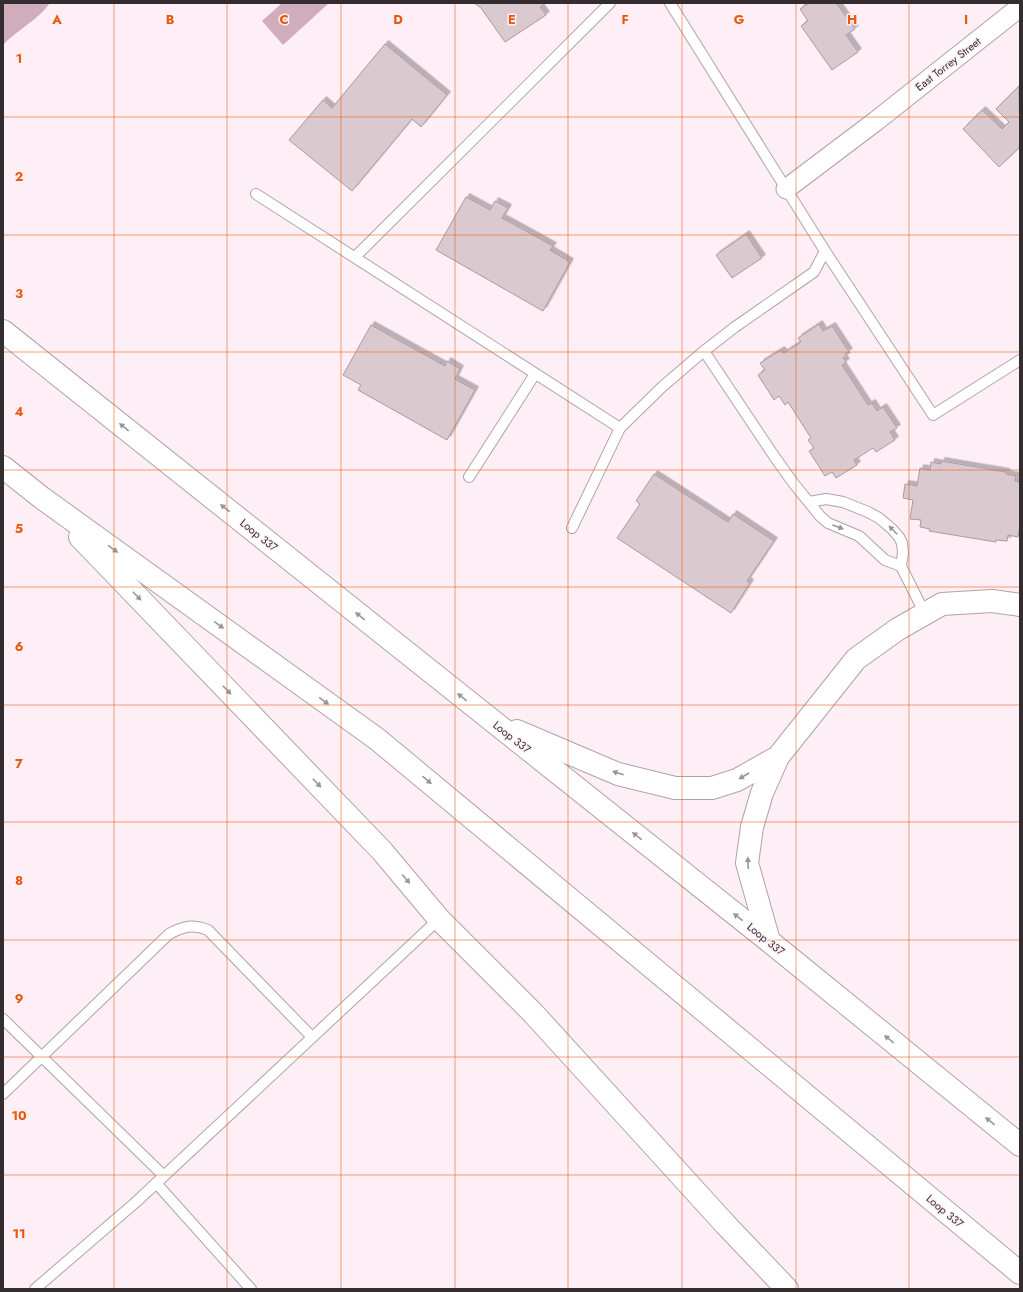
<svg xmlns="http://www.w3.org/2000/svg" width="1023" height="1292" font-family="Jost,sans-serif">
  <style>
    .water { fill: #d1adbb }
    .building { fill: #dacad0; stroke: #a99aa0; filter: url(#shadow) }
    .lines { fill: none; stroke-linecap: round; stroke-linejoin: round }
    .lane-casing { stroke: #b2a2a8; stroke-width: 12 }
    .street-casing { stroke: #b2a2a8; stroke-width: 21 }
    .primary-casing { stroke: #b2a2a8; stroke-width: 24 }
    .lane { stroke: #fff; stroke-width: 10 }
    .street { stroke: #fff; stroke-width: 19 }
    .primary { stroke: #fff; stroke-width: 22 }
    .oneway { fill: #9a9698 }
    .grid { fill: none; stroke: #e8590c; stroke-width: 1; stroke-opacity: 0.55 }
    .labels { text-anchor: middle; stroke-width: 3; stroke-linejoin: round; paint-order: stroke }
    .street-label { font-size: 11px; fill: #342d30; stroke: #fdeff5 }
    .grid-label { font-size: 13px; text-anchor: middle; font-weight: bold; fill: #e8590c; stroke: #fdeff5; stroke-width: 3; stroke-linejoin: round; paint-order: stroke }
  </style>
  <defs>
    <filter id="shadow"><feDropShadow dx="3.5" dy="-3.5" stdDeviation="0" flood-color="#0004"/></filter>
  </defs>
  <rect width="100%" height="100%" fill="#fdeff5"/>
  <path class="water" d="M3 3H50C37 21 18 29 3 45Z
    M282 3H329L283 45 262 21Z"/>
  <path class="building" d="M474 3H546L540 7 546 15 505 42 481 8Z
    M809 3H836L855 29 846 35 858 52 832 70 801 26 808 21 800 9Z
    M385 44 447 95 421 127 412 119 352 191 289 140 323 100 332 108Z
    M1019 86 1020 147 999 167 963 129 982 110 1002 129 1009 122 996 109Z
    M466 197 490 210 495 201 508 208 502 218 553 246 550 250 570 262 543 311 436 250Z
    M746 234 762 258 732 278 716 255Z
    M819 324 823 331 832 326 849 352 845 354 847 356 843 358 846 362 842 365 868 405 872 403 877 411 883 407 897 428 890 432 895 440 876 452 873 448 854 460 857 465 836 478 832 472 825 476 809 451 814 448 808 440 811 438 788 402 785 405 779 396 774 400 758 375 765 370 760 363 781 350 784 353 801 342 798 338Z
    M371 325 445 366 447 361 460 369 455 379 475 390 447 440 358 390 361 385 343 375Z
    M941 461 1006 472V474L1016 476 1015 481 1020 482V526L1018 537 1008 535 1007 541 996 540V542L929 531 930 529 920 527 921 520 910 519 913 500 903 498 905 484 917 486 920 468 930 470 931 462 941 464Z
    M654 474 728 522 733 514 774 541 747 581 750 583 731 613 617 538 640 504 636 501Z"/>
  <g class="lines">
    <defs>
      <path id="lane" d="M256 194 620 428 662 387 704 351 735 327 814 272 825 251 670 3
        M825 251 933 415 1020 360
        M355 257 610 3
        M704 351 774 456 794 484 820 516 828 523 859 536 885 560 901 566
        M469 477 535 374
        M809 502 826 499 843 502 868 512 879 518 892 529 899 537 902 543 903 553 901 566 925 614
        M572 528 620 428
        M3 1019 164 1176
        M3 1094 169 934C184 926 192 924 208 930L312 1037
        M156 1183 251 1289
        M35 1289 136 1202 439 919"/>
      <path id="street" d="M786 189 876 121 1020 7"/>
      <path id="primary" d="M3 331 769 941 1020 1145
        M3 467 42 498 377 739 1020 1273
        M80 537 382 851 439 919 533 1013 726 1225 787 1289
        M517 731 618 774 675 788H712L737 780 778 757
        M769 941 747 863 752 827 762 793 778 757 856 659 898 629 942 604 992 601 1020 605"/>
    </defs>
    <use href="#lane" class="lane-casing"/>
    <use href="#street" class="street-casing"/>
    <use href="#primary" class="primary-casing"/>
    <use href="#lane" class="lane"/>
    <use href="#street" class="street"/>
    <use href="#primary" class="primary"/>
  </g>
  <defs><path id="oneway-solid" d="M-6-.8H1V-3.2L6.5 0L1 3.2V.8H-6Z"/></defs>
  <g class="oneway">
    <use href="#oneway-solid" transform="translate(124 427) rotate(-141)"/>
    <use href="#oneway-solid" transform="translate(225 508) rotate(-141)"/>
    <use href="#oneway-solid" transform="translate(838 527) rotate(20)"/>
    <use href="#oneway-solid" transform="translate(893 530) rotate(-135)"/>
    <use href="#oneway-solid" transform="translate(113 549) rotate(36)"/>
    <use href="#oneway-solid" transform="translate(137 596) rotate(46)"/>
    <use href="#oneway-solid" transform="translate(360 616) rotate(-141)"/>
    <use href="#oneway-solid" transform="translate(219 625) rotate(36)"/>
    <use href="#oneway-solid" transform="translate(227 690) rotate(46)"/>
    <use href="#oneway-solid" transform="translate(462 697) rotate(-141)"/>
    <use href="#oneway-solid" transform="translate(324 701) rotate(36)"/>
    <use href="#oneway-solid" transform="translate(618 773) rotate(-162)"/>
    <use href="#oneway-solid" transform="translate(744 776) rotate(150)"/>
    <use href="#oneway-solid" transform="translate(427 780) rotate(40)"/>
    <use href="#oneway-solid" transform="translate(317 783) rotate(46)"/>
    <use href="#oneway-solid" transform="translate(637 836) rotate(-142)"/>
    <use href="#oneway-solid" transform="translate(748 863) rotate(-93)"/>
    <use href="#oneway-solid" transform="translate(406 879) rotate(50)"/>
    <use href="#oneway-solid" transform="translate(738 917) rotate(-142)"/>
    <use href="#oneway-solid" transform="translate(889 1039) rotate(-141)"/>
    <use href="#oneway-solid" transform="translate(990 1121) rotate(-141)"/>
  </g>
  <path class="grid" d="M114 3V1289M227 3V1289M341 3V1289M455 3V1289M568 3V1289M682 3V1289M796 3V1289M909 3V1289M3 117H1020M3 235H1020M3 352H1020M3 470H1020M3 587H1020M3 705H1020M3 822H1020M3 940H1020M3 1057H1020M3 1175H1020"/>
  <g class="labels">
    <g class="street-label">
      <text transform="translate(948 64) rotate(-38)" y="4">East Torrey Street</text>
      <text transform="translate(259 535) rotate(39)" y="4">Loop 337</text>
      <text transform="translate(512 737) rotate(38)" y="4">Loop 337</text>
      <text transform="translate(766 939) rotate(39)" y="4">Loop 337</text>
      <text transform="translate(945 1211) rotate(40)" y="4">Loop 337</text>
    </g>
  </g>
  <g class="grid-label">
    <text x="57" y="24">A</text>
    <text x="170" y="24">B</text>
    <text x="284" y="24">C</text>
    <text x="398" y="24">D</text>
    <text x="512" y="24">E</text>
    <text x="625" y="24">F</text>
    <text x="739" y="24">G</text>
    <text x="852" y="24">H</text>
    <text x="966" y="24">I</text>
    <text x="19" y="63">1</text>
    <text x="19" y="181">2</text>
    <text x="19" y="298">3</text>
    <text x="19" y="416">4</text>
    <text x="19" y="533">5</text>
    <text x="19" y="651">6</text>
    <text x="19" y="768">7</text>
    <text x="19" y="885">8</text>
    <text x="19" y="1003">9</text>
    <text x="19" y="1120">10</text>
    <text x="19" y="1238">11</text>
  </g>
  <rect width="1023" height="1292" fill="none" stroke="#342d30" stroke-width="8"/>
</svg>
